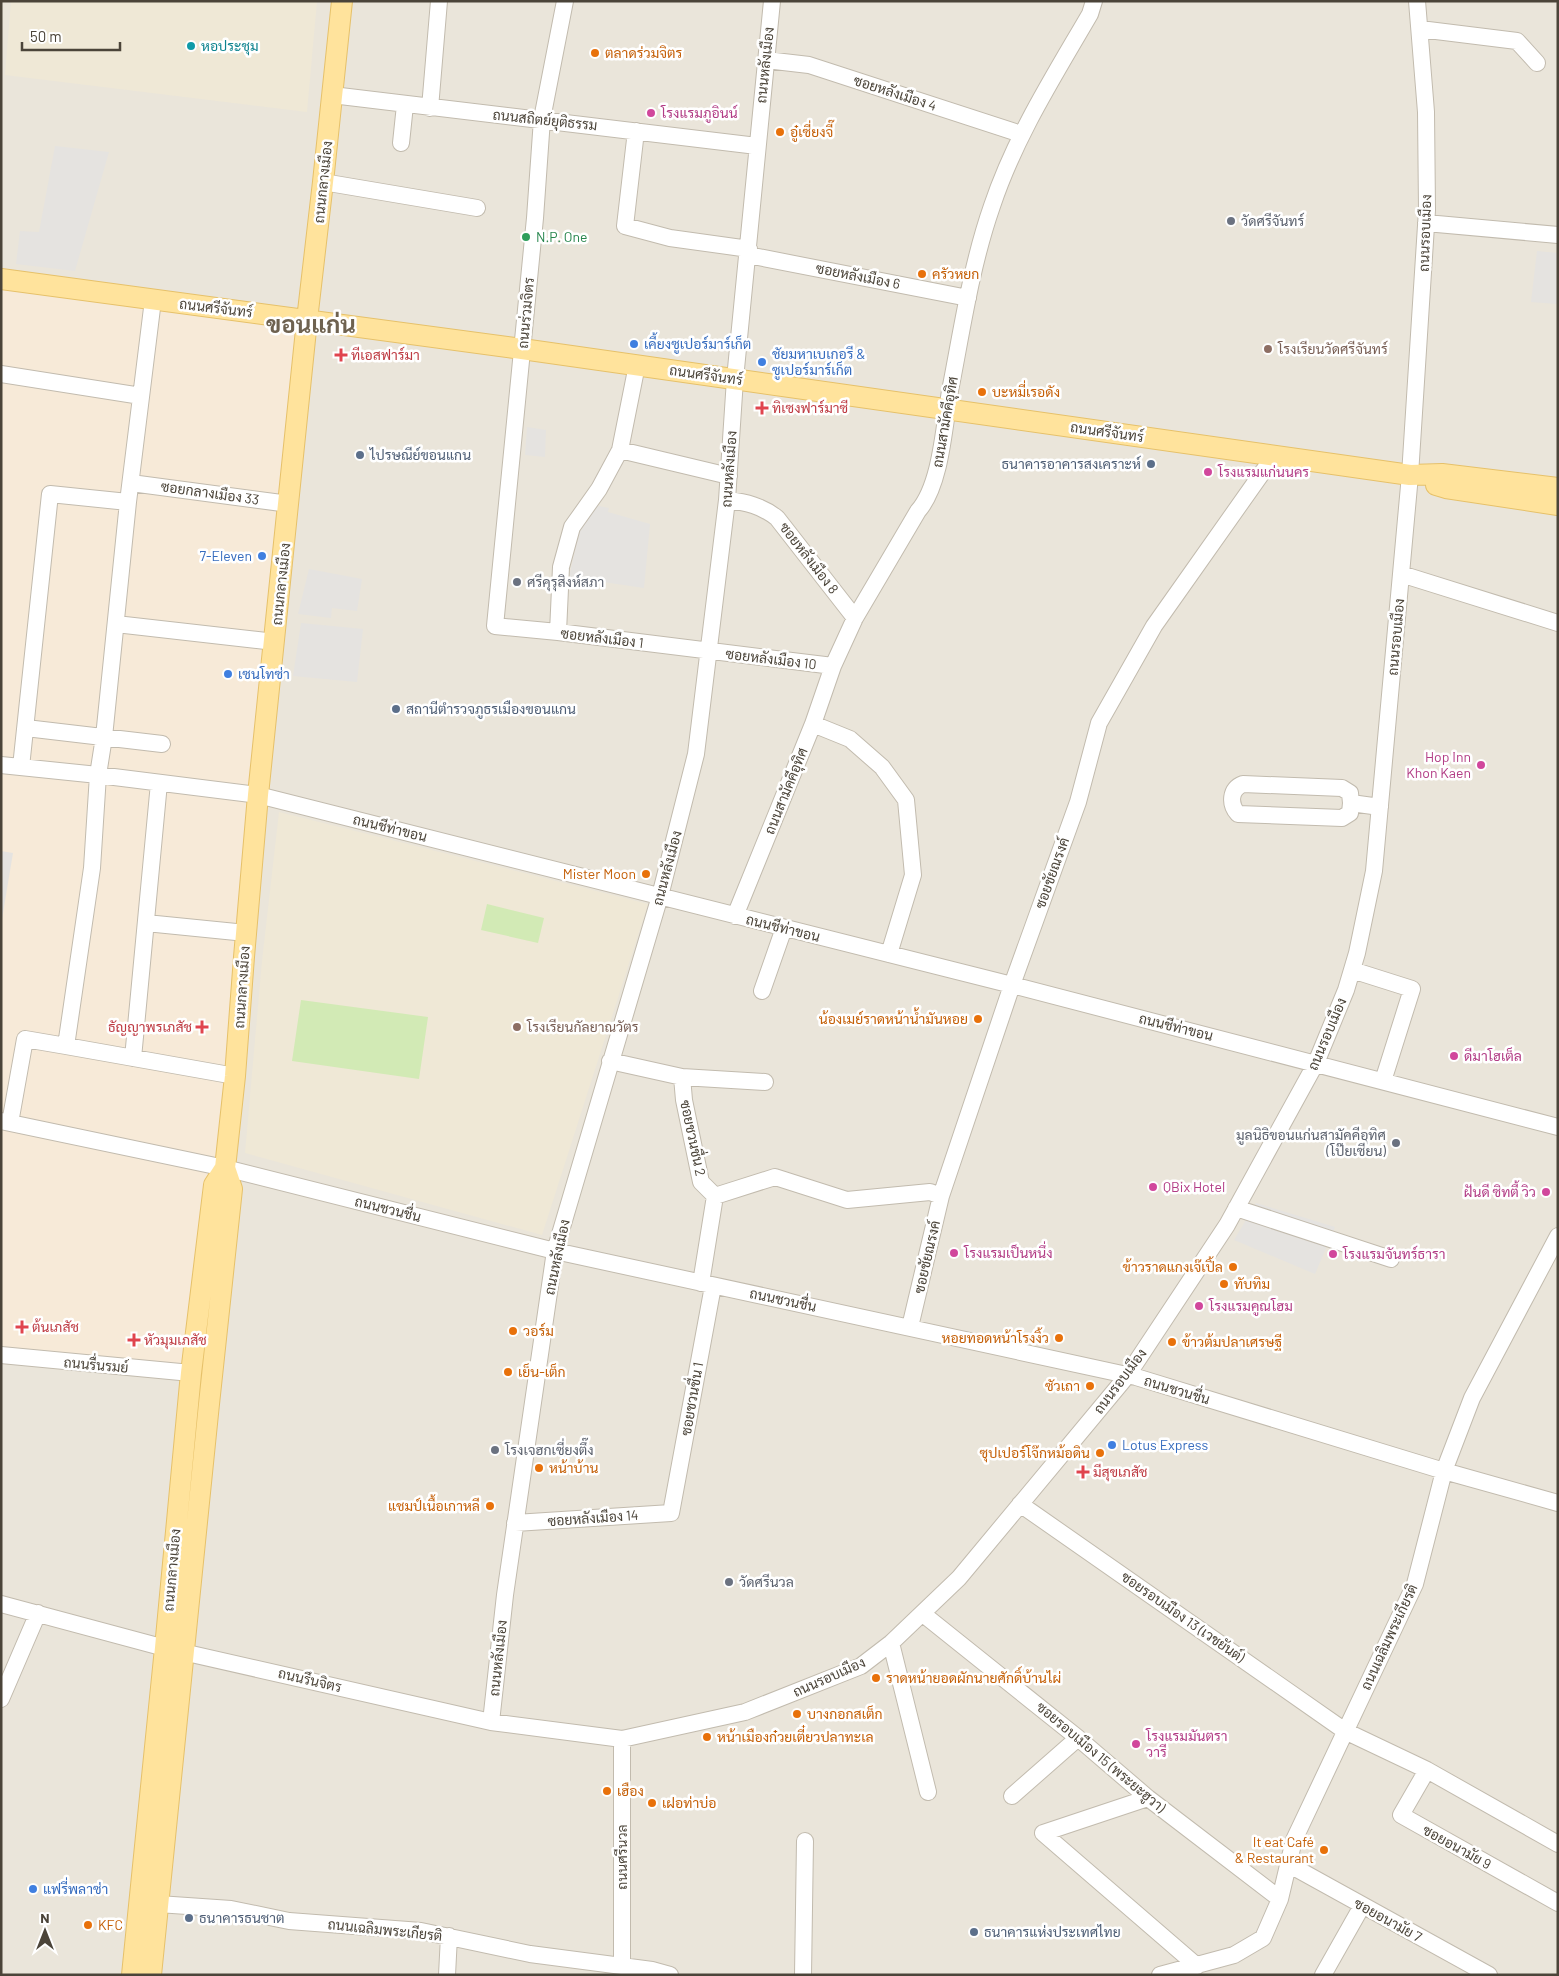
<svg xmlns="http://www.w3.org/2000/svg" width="1559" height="1976" font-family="Barlow,Sarabun,sans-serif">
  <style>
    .residential { fill: #eae5da }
    .commercial { fill: #f7ead8 }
    .education { fill: #efe8d6 }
    .pitch { fill: #d2eab5 }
    .parking { fill: #e5e3e0 }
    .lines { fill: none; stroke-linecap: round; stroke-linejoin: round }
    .minor-casing { stroke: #c2bbae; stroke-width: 18 }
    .major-casing { stroke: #e6c16a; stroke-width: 22 }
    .minor { stroke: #fff; stroke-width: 16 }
    .major { stroke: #ffe39c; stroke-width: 20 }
    .culture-dot { fill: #0f9aa8; stroke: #fff; stroke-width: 2 }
    .food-dot { fill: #e8710a; stroke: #fff; stroke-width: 2 }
    .hotel-dot { fill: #d1479c; stroke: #fff; stroke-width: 2 }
    .worship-dot { fill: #6b7280; stroke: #fff; stroke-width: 2 }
    .leisure-dot { fill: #2e9e5b; stroke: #fff; stroke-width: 2 }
    .shop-dot { fill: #3f7fe0; stroke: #fff; stroke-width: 2 }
    .education-dot { fill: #8d6e63; stroke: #fff; stroke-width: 2 }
    .health-dot { fill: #e0444e; stroke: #fff; stroke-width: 2 }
    .service-dot { fill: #5c6f8a; stroke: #fff; stroke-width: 2 }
    .labels { text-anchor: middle; stroke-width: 5; stroke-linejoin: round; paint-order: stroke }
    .culture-label { font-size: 14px; fill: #0d838f; stroke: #fff; text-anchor: start }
    .food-label { font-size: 14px; fill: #c56008; stroke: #fff; text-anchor: start }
    .street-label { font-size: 14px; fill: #4b4439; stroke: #fff }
    .hotel-label { font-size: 14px; fill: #b23c85; stroke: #fff; text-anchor: start }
    .worship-label { font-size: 14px; fill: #5b616d; stroke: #fff; text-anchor: start }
    .leisure-label { font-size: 14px; fill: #27864d; stroke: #fff; text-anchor: start }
    .shop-label { font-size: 14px; fill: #366cbe; stroke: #fff; text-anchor: start }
    .education-label { font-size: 14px; fill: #785e54; stroke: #fff; text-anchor: start }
    .health-label { font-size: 14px; fill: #be3a42; stroke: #fff; text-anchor: start }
    .service-label { font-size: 14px; fill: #4e5e75; stroke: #fff; text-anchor: start }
    .town-label { font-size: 24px; font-weight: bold; fill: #6e6250; stroke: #fff }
  </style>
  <rect width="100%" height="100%" fill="#f6f3ec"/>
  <path class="residential" d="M1 1H1558V1975H1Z"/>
  <path class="commercial" d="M1 279 307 320 275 642 215 1169 184 1370 1 1355Z"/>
  <path class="education" d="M11 1H317L307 112 5 75Z
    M279 812 648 904 542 1235 245 1153 262 961Z"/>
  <path class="pitch" d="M487 904 544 918 538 943 481 930Z
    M301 1000 428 1017 419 1079 292 1061Z"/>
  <path class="parking" d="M55 146 109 152 75 271 16 264 20 231 39 232Z
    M1537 251 1558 253V304L1531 302Z
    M527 427 546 430 545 457 525 455Z
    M594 505 609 508 608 512 650 524 644 588 569 577 580 529Z
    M309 569 362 579 357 611 332 608 331 618 298 614Z
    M301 623 363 629 357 682 293 676Z
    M1 851 13 853 1 925Z
    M1256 1203 1335 1227 1315 1274 1234 1240Z"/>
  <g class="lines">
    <defs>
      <path id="minor" d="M565 1 542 119 535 218 495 626 558 632 833 666
        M1420 29 1517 41 1537 63
        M766 60 809 65 1021 134
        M332 95 757 146
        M430 108 439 1
        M636 131 625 226 670 238 749 249
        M401 143 405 105
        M323 182 477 208
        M1426 223 1558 235
        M748 255 968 298
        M1 374 141 396
        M620 450 729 476
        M131 483 289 504
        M727 500C746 502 762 506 777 518L855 618
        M128 502 153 300
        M1401 574 1558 623
        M116 624 275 642
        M558 632 561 567 572 527 599 489 620 450 637 365
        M813 724 850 739 882 767 906 800 913 875 889 954
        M26 728 162 744
        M1 765 98 775 258 795 1012 985 1558 1127
        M21 767 50 494 128 502 104 737 98 775 92 868 66 1046 235 1076
        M1351 803 1350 793 1342 788 1243 784C1230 789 1229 804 1238 814L1342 818 1350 813 1351 803 1380 807
        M735 916 813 724 833 666 855 618 918 511C941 485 944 426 950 391 962 330 971 266 992 206 1015 137 1054 76 1090 14L1094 1
        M146 923 246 933
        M1352 970 1412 989 1383 1081
        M762 991 784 928
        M133 1058 159 783
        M610 1061 682 1077 765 1082
        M682 1077 684 1100 701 1182 715 1196 701 1283
        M1 1121 225 1168 555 1251 1136 1377 1444 1471 1558 1503
        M10 1123 25 1039 66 1046
        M715 1196 775 1177 847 1200 930 1192 941 1196
        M1236 1208 1391 1259
        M910 1327 941 1196 1012 985 1078 802 1099 723 1154 626 1274 456
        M1 1355 191 1373
        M1020 1504 1345 1731 1427 1770 1558 1844
        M515 1523 671 1513 713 1286
        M1 1604 165 1648 491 1722 622 1739 745 1712 861 1666 891 1643 959 1578 1127 1376 1227 1225 1316 1063 1346 990 1357 953 1374 871 1410 475 1427 210 1426 112 1417 1
        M923 1614 1078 1738 1148 1798 1280 1899
        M891 1643 928 1792
        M1 1699 38 1613
        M491 1722 505 1595 555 1251 660 896 696 754 727 500 735 379 772 1
        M1427 1770 1401 1815 1558 1903
        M1012 1796 1078 1738
        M1043 1833 1197 1966
        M1043 1833 1148 1798
        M1288 1864 1489 1975
        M158 1904 231 1909 289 1921 421 1931 530 1954 652 1970 670 1975
        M447 1975 449 1936
        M622 1975V1739
        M803 1975 805 1841
        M1160 1975 1234 1955 1263 1938 1280 1899 1294 1840 1415 1584 1444 1471 1472 1398 1558 1236
        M1323 1975 1362 1906"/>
      <path id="major" d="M1 279 522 349 1410 475 1442 474 1558 488
        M1436 485 1446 488 1558 505
        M132 1975 165 1648 191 1373 214 1185 225 1168 235 1076 244 957 258 795 307 320 323 182 342 1
        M151 1975 209 1404 232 1189 225 1168"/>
    </defs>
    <use href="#minor" class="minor-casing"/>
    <use href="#major" class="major-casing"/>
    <use href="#minor" class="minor"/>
    <use href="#major" class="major"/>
  </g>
  <circle class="culture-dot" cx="191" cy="46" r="5"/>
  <g class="food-dot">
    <circle cx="595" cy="53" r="5"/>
    <circle cx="780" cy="132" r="5"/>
    <circle cx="922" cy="274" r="5"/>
    <circle cx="982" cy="392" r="5"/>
    <circle cx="646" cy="874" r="5"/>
    <circle cx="978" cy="1019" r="5"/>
    <circle cx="1233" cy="1267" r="5"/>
    <circle cx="1224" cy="1284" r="5"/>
    <circle cx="513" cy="1331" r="5"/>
    <circle cx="1059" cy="1338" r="5"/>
    <circle cx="1172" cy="1342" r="5"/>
    <circle cx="508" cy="1372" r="5"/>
    <circle cx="1090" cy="1386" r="5"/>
    <circle cx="1100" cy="1453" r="5"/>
    <circle cx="539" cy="1468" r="5"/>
    <circle cx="490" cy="1506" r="5"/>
    <circle cx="876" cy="1678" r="5"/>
    <circle cx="797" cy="1714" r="5"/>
    <circle cx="707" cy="1737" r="5"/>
    <circle cx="607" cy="1791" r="5"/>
    <circle cx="652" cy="1803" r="5"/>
    <circle cx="1324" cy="1850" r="5"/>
    <circle cx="88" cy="1925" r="5"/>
  </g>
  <g class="hotel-dot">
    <circle cx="651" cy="113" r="5"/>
    <circle cx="1208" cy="472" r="5"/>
    <circle cx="1481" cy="765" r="5"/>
    <circle cx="1454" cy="1056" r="5"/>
    <circle cx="1153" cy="1187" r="5"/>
    <circle cx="1546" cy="1192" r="5"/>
    <circle cx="954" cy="1253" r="5"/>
    <circle cx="1333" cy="1254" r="5"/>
    <circle cx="1199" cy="1306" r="5"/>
    <circle cx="1136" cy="1744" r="5"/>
  </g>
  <g class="worship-dot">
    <circle cx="1231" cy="221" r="5"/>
    <circle cx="517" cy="582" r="5"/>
    <circle cx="1396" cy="1143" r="5"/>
    <circle cx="495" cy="1450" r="5"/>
    <circle cx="729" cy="1582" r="5"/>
  </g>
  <circle class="leisure-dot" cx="526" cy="237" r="5"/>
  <g class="shop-dot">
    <circle cx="634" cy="344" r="5"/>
    <circle cx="762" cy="362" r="5"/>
    <circle cx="262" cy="556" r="5"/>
    <circle cx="228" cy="674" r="5"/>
    <circle cx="1112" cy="1445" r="5"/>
    <circle cx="33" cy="1889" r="5"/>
  </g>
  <g class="education-dot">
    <circle cx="1268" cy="349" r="5"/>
    <circle cx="517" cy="1027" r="5"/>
  </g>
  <g class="health-dot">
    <path d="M338.5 347.5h5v5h5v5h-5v5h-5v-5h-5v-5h5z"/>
    <path d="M759.5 400.5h5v5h5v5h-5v5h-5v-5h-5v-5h5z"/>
    <path d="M199.5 1019.5h5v5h5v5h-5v5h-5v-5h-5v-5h5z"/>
    <path d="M19.5 1319.5h5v5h5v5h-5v5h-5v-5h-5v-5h5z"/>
    <path d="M131.5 1332.5h5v5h5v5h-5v5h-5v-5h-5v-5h5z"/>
    <path d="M1080.5 1464.5h5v5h5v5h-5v5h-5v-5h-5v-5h5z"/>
  </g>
  <g class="service-dot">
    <circle cx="360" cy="455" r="5"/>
    <circle cx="1151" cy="464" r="5"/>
    <circle cx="396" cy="709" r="5"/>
    <circle cx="189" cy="1918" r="5"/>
    <circle cx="974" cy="1932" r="5"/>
  </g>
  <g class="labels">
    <g class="culture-label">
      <text x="201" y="51">หอประชุม</text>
    </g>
    <g class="food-label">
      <text x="605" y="58">ตลาดร่วมจิตร</text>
      <text x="790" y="137">อู๋เซี่ยงจี๊</text>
      <text x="932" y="279">ครัวหยก</text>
      <text x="992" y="397">บะหมี่เรอดัง</text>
      <text x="636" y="879" text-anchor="end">Mister Moon</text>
      <text x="968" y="1024" text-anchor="end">น้องเมย์ราดหน้าน้ำมันหอย</text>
      <text x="1223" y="1272" text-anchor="end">ข้าวราดแกงเจ๊เปิ้ล</text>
      <text x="1234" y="1289">ทับทิม</text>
      <text x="523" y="1336">วอร์ม</text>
      <text x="1049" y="1343" text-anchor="end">หอยทอดหน้าโรงงิ้ว</text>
      <text x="1182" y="1347">ข้าวต้มปลาเศรษฐี</text>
      <text x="518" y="1377">เย็น-เต็ก</text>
      <text x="1080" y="1391" text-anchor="end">ซัวเถา</text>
      <text x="1090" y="1458" text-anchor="end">ซุปเปอร์โจ๊กหม้อดิน</text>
      <text x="549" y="1473">หน้าบ้าน</text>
      <text x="480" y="1511" text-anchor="end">แชมป์เนื้อเกาหลี</text>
      <text x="886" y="1683">ราดหน้ายอดผักนายศักดิ์บ้านไผ่</text>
      <text x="807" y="1719">บางกอกสเต็ก</text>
      <text x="717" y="1742">หน้าเมืองก๋วยเตี๋ยวปลาทะเล</text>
      <text x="617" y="1796">เฮือง</text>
      <text x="662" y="1808">เฝอท่าบ่อ</text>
      <text x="1314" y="1847" text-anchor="end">It eat Café<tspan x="1314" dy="16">&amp; Restaurant</tspan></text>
      <text x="98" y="1930">KFC</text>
    </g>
    <g class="street-label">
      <text transform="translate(765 65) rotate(-84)" y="5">ถนนหลังเมือง</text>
      <text transform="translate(895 93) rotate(18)" y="5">ซอยหลังเมือง 4</text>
      <text transform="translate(545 120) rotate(6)" y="5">ถนนสถิตย์ยุติธรรม</text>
      <text transform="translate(323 182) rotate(-84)" y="5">ถนนกลางเมือง</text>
      <text transform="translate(1425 233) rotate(-88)" y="5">ถนนรอบเมือง</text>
      <text transform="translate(858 276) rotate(11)" y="5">ซอยหลังเมือง 6</text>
      <text transform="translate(216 308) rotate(7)" y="5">ถนนศรีจันทร์</text>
      <text transform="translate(526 313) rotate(-85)" y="5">ถนนร่วมจิตร</text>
      <text transform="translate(706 375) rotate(8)" y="5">ถนนศรีจันทร์</text>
      <text transform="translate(945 422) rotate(-80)" y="5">ถนนสามัคคีอุทิศ</text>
      <text transform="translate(1107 432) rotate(8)" y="5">ถนนศรีจันทร์</text>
      <text transform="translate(729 469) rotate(-86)" y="5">ถนนหลังเมือง</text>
      <text transform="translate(210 493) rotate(8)" y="5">ซอยกลางเมือง 33</text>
      <text transform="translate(809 558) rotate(52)" y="5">ซอยหลังเมือง 8</text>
      <text transform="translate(281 584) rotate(-84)" y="5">ถนนกลางเมือง</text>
      <text transform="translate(1396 637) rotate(-85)" y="5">ถนนรอบเมือง</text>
      <text transform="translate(602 638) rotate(7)" y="5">ซอยหลังเมือง 1</text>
      <text transform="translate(771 659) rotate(7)" y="5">ซอยหลังเมือง 10</text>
      <text transform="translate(786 791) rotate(-68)" y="5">ถนนสามัคคีอุทิศ</text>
      <text transform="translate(390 828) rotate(14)" y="5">ถนนชีท่าขอน</text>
      <text transform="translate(667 868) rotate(-75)" y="5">ถนนหลังเมือง</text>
      <text transform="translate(1052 873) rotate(-70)" y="5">ซอยชัยณรงค์</text>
      <text transform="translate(783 928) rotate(14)" y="5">ถนนชีท่าขอน</text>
      <text transform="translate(242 987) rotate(-86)" y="5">ถนนกลางเมือง</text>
      <text transform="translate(1176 1027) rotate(14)" y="5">ถนนชีท่าขอน</text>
      <text transform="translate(1327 1034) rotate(-67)" y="5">ถนนรอบเมือง</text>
      <text transform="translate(693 1138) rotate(78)" y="5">ซอยชวนชื่น 2</text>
      <text transform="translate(388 1209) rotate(14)" y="5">ถนนชวนชื่น</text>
      <text transform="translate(557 1257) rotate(-78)" y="5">ถนนหลังเมือง</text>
      <text transform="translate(927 1257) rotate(-77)" y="5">ซอยชัยณรงค์</text>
      <text transform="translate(783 1300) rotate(12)" y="5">ถนนชวนชื่น</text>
      <text transform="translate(96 1365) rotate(5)" y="5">ถนนรื่นรมย์</text>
      <text transform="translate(1120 1381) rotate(-53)" y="5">ถนนรอบเมือง</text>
      <text transform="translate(1177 1390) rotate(17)" y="5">ถนนชวนชื่น</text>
      <text transform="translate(692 1399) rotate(-80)" y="5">ซอยชวนชื่น 1</text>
      <text transform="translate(593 1518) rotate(-4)" y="5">ซอยหลังเมือง 14</text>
      <text transform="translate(172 1570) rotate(-85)" y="5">ถนนกลางเมือง</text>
      <text transform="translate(1183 1617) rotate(35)" y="5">ซอยรอบเมือง 13 (เวชยันต์)</text>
      <text transform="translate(1389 1637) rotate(-65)" y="5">ถนนเฉลิมพระเกียรติ</text>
      <text transform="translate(498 1658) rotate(-84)" y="5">ถนนหลังเมือง</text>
      <text transform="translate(829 1677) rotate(-24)" y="5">ถนนรอบเมือง</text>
      <text transform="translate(310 1680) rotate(13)" y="5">ถนนรึนจิตร</text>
      <text transform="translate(1101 1757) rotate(40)" y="5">ซอยรอบเมือง 15 (พระยะฮูวา)</text>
      <text transform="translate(1457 1847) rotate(29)" y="5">ซอยอนามัย 9</text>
      <text transform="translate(622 1857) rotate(-90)" y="5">ถนนศรีนวล</text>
      <text transform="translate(1388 1920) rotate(29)" y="5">ซอยอนามัย 7</text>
      <text transform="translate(385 1930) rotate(6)" y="5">ถนนเฉลิมพระเกียรติ</text>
    </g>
    <g class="hotel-label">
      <text x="661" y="118">โรงแรมภูอินน์</text>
      <text x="1218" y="477">โรงแรมแก่นนคร</text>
      <text x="1471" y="762" text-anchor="end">Hop Inn<tspan x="1471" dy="16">Khon Kaen</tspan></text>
      <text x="1464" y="1061">ดีมาโฮเต็ล</text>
      <text x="1163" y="1192">QBix Hotel</text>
      <text x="1536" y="1197" text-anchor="end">ฝันดี ซิทตี้ วิว</text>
      <text x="964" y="1258">โรงแรมเป็นหนึ่ง</text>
      <text x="1343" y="1259">โรงแรมจันทร์ธารา</text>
      <text x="1209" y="1311">โรงแรมคูณโฮม</text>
      <text x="1146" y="1741">โรงแรมมันตรา<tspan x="1146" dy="16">วารี</tspan></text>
    </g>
    <g class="worship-label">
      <text x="1241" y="226">วัดศรีจันทร์</text>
      <text x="527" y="587">ศรีคุรุสิงห์สภา</text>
      <text x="1386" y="1140" text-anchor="end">มูลนิธิขอนแก่นสามัคคีอุทิศ<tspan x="1386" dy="16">(โป๊ยเซียน)</tspan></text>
      <text x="505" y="1455">โรงเจฮกเซี่ยงตึ๊ง</text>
      <text x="739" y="1587">วัดศรีนวล</text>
    </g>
    <g class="leisure-label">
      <text x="536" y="242">N.P. One</text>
    </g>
    <g class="shop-label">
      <text x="644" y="349">เคี้ยงซูเปอร์มาร์เก็ต</text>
      <text x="772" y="359">ชัยมหาเบเกอรี &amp;<tspan x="772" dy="16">ซูเปอร์มาร์เก็ต</tspan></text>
      <text x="252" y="561" text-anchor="end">7-Eleven</text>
      <text x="238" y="679">เซนโทซ่า</text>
      <text x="1122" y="1450">Lotus Express</text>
      <text x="43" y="1894">แฟรี่พลาซ่า</text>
    </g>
    <g class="education-label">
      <text x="1278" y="354">โรงเรียนวัดศรีจันทร์</text>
      <text x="527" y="1032">โรงเรียนกัลยาณวัตร</text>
    </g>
    <g class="health-label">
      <text x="351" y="360">ทีเอสฟาร์มา</text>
      <text x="772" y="413">ทิเซงฟาร์มาซี</text>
      <text x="192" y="1032" text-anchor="end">ธัญญาพรเภสัช</text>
      <text x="32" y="1332">ต้นเภสัช</text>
      <text x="144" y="1345">หัวมุมเภสัช</text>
      <text x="1093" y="1477">มีสุขเภสัช</text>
    </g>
    <g class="service-label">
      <text x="370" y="460">ไปรษณีย์ขอนแกน</text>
      <text x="1141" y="469" text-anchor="end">ธนาคารอาคารสงเคราะห์</text>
      <text x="406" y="714">สถานีตำรวจภูธรเมืองขอนแกน</text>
      <text x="199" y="1923">ธนาคารธนชาต</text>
      <text x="984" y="1937">ธนาคารแห่งประเทศไทย</text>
    </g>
    <g class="town-label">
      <text x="311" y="333">ขอนแก่น</text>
    </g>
  </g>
  <rect width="1559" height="1976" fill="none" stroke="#4b4439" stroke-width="5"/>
  <g transform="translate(45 1931)" stroke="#ffffff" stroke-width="4" paint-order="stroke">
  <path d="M0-4L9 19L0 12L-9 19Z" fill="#4b4439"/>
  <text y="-8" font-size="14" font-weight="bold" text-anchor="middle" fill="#4b4439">N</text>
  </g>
  <path d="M22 42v8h98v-8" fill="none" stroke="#4b4439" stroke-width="2.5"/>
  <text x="30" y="42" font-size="15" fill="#4b4439" stroke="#ffffff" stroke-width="4" paint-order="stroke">50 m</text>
</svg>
